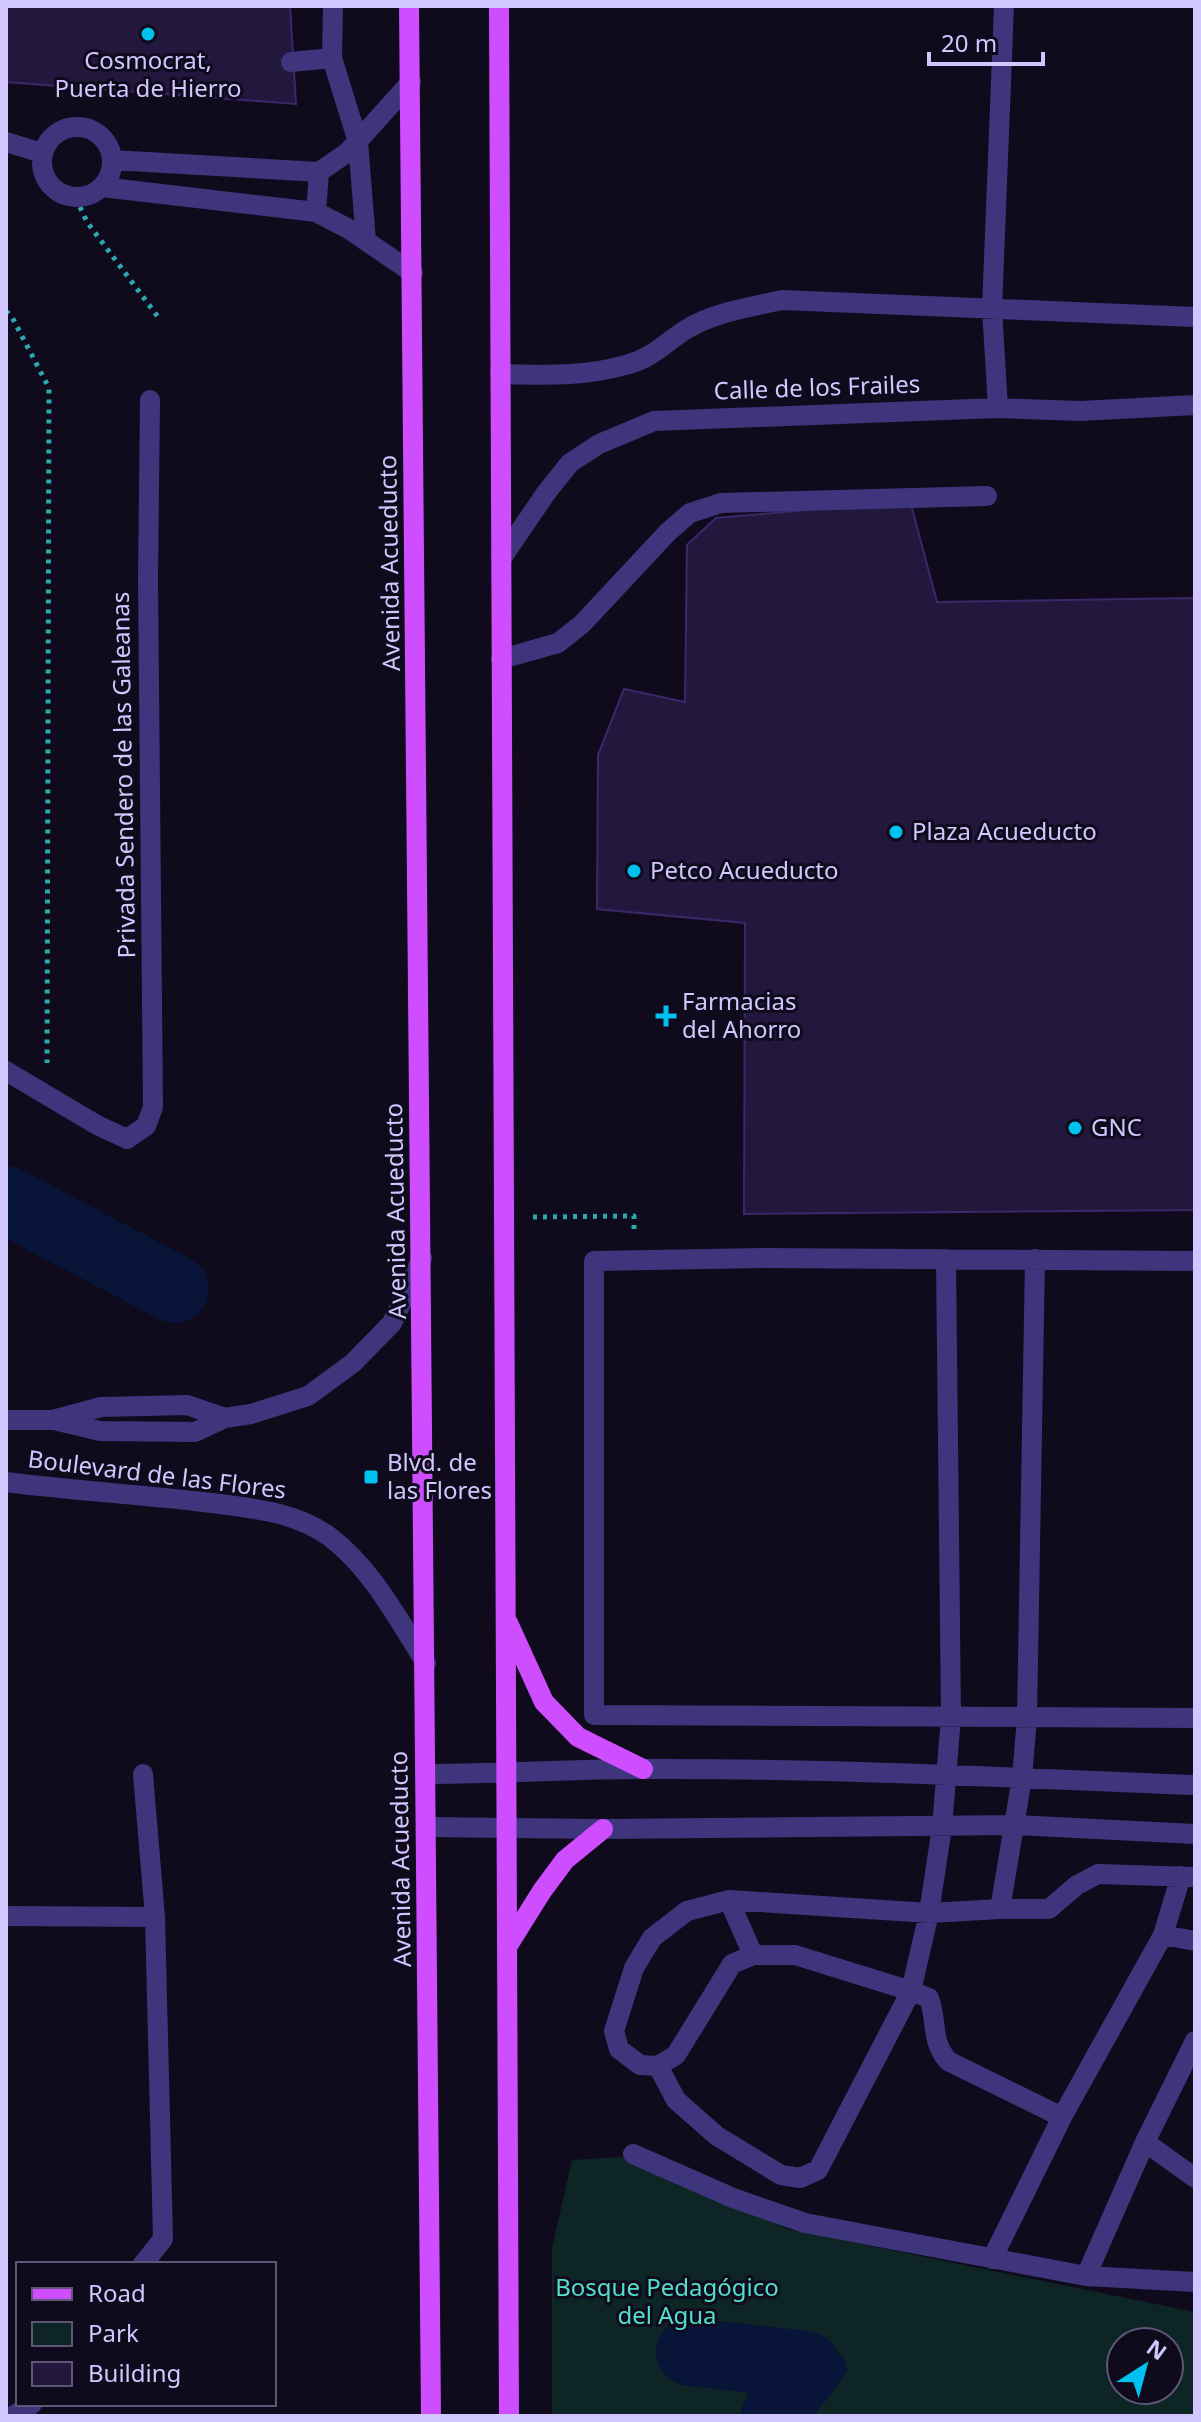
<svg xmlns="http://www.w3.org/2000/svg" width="1201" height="2422" font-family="'Noto Sans',sans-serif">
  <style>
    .green { fill: #0e2526; fill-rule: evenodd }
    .water { fill: #081538 }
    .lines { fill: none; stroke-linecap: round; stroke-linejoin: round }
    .river { stroke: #081538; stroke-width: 68 }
    .building { fill: #22173d; stroke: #3b286a; stroke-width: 2 }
    .path { stroke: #2aaaaf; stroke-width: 5; stroke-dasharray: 4 6; stroke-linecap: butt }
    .minor { stroke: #3e357c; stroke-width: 20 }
    .major { stroke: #cd4dff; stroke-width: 20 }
    .poi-dot { fill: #00c2f1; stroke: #0f0b1c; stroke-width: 3 }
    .labels { text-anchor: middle; stroke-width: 6; stroke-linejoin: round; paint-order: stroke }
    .poi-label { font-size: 24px; fill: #d2c6ff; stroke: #0f0b1c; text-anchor: start }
    .street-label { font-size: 24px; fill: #d2c6ff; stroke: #0f0b1c }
    .park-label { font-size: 24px; fill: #51e0ca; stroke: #0f0b1c }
  </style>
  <rect width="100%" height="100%" fill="#0f0b1c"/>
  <path class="green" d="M621 2157 788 2229 1195 2312V2416H552V2248L572 2160ZM1121 2342H1169V2390H1121Z"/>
  <path class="water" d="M817 2348 832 2350 843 2356 848 2370 826 2401 803 2413 795 2409V2398L785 2378C791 2357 797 2353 817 2348Z"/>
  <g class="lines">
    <path class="river" d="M6 1200 175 1289
      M690 2352 806 2365 775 2416"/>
  </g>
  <path class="building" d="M6 6H290L296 104 6 82Z
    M910 501 937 602 1195 598V1210L744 1214 745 923 597 909 598 755 624 689 685 702 687 545 716 518Z"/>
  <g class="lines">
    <path class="path" d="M80 207 87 222 158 317
      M6 311 12 317 49 388 47 1063
      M533 1217 634 1216V1233"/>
    <path class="minor" d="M333 6 332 58 358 142 366 241
      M291 62 332 58
      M42 162a35 35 0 1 1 70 0a35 35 0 1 1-70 0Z
      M6 142 42 153
      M112 160 319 172 348 152 411 82
      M102 187 316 212 347 228 413 273
      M316 212 319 172
      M500 374C544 375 587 377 629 364 654 357 667 341 687 329 715 312 751 307 782 300L1195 317
      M998 408 992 309 1004 6
      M501 559 546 493 570 463 599 444 654 421 998 408 1080 411 1195 405
      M501 659 558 643 582 624 668 532 690 513 721 503 987 496
      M6 1071 97 1125 127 1139 146 1126 153 1107 148 580 150 400
      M946 1259 951 1717 942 1827 929 1913 911 1991 795 1955H753L732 1964 676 2055 658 2066 640 2065 619 2049 614 2031 634 1968 652 1938 687 1911 729 1900 929 1913 1000 1909H1049L1077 1885 1098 1874 1195 1877
      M1195 1261 763 1258 594 1261V1715L1195 1718
      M6 1420H53L101 1407 187 1405 225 1418 251 1414 308 1396 353 1363 392 1323 422 1258
      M58 1421 100 1431 195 1432 225 1418
      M6 1482C69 1490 132 1494 195 1501 240 1507 292 1509 330 1537 372 1569 398 1619 426 1663
      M143 1774 155 1917 163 2239 143 2264
      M425 1774C498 1774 571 1769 644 1769 827 1768 1011 1778 1195 1785
      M426 1827 603 1829 1014 1825 1195 1834
      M729 1900 753 1955
      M1000 1909 1022 1778 1027 1718 1035 1259
      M6 1916 155 1917
      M1163 1935 1195 1941
      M658 2066 676 2100 717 2136 781 2175 800 2178 818 2170 911 1991 929 1998C938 2024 930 2039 948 2061L1062 2117
      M1145 2142 1195 2178
      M633 2154 733 2198 805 2223 1086 2276 1195 2282
      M992 2259 1062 2117 1163 1935 1181 1876
      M1086 2276 1145 2142 1195 2041
      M13 2416 32 2404"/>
    <path class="major" d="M409 6 431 2416
      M499 6 509 2416
      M508 1623 544 1702 578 1737 643 1769
      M507 1947 542 1891 565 1860 603 1829"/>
  </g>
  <g class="poi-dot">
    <circle cx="148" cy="34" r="8"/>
    <circle cx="896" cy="832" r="8"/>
    <circle cx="634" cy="871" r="8"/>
    <path d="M662 1004h8v8h8v8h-8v8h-8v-8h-8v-8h8z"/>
    <circle cx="1075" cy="1128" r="8"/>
    <rect x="363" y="1469" width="16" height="16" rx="4"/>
  </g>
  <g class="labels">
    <g class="poi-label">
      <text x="148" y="69" text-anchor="middle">Cosmocrat,<tspan x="148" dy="28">Puerta de Hierro</tspan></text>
      <text x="912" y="840">Plaza Acueducto</text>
      <text x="650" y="879">Petco Acueducto</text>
      <text x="682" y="1010">Farmacias<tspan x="682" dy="28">del Ahorro</tspan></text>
      <text x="1091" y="1136">GNC</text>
      <text x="387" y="1471">Blvd. de<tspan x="387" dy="28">las Flores</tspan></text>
    </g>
    <g class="street-label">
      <text transform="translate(817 388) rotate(-2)" y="8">Calle de los Frailes</text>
      <text transform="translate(390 563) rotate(-91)" y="8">Avenida Acueducto</text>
      <text transform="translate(124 775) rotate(-91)" y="8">Privada Sendero de las Galeanas</text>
      <text transform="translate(396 1211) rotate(-91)" y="8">Avenida Acueducto</text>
      <text transform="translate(157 1475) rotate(7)" y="8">Boulevard de las Flores</text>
      <text transform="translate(401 1859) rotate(-91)" y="8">Avenida Acueducto</text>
    </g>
    <g class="park-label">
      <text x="667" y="2296">Bosque Pedagógico<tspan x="667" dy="28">del Agua</tspan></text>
    </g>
  </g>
  <rect width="1201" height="2422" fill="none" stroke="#d2c6ff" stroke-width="16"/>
  <rect x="16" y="2262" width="260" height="144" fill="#0f0b1c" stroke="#5d5677" stroke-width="2"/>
  <rect x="32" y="2288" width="40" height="12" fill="#cd4dff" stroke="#5d5677" stroke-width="2"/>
  <text x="88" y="2302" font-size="24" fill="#d2c6ff">Road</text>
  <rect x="32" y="2322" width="40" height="24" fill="#0e2526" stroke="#5d5677" stroke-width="2"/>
  <text x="88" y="2342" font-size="24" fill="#d2c6ff">Park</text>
  <rect x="32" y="2362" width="40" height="24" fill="#22173d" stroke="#5d5677" stroke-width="2"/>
  <text x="88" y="2382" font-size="24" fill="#d2c6ff">Building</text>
  <g transform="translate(1145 2366) rotate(36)"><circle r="38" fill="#0f0b1c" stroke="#5d5677" stroke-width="2"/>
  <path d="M0-6L14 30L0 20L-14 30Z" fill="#00c2f1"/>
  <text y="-12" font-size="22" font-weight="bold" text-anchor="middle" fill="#d2c6ff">N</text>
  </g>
  <path d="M929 52v12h114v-12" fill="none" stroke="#d2c6ff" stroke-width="4"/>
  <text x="941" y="52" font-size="24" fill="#d2c6ff" stroke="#0f0b1c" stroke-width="6" paint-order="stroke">20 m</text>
</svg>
